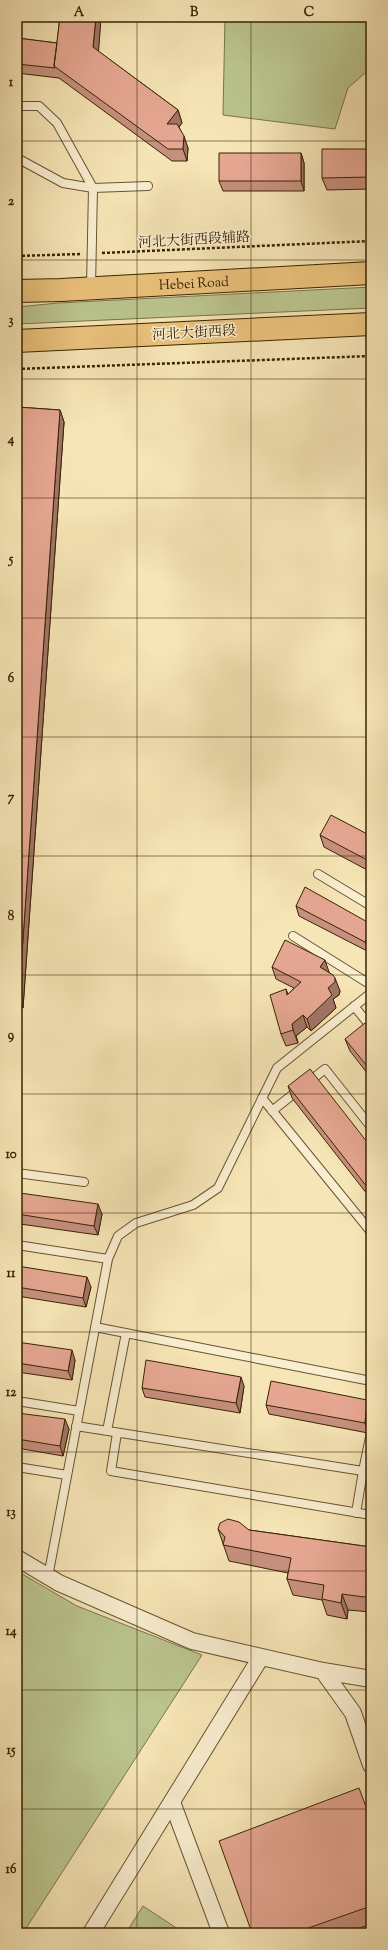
<svg xmlns="http://www.w3.org/2000/svg" width="388" height="1950" font-family="'Sorts Mill Goudy','Noto Serif SC',serif">
  <style>
    .green { fill: #bbc58f; stroke: #7a7449 }
    .lines { fill: none; stroke-linecap: round; stroke-linejoin: round }
    .lane-casing { stroke: #685430; stroke-width: 10 }
    .street-casing { stroke: #685430; stroke-width: 18 }
    .highway-casing { stroke: #392303; stroke-width: 24 }
    .path { stroke: #392303; stroke-width: 2.5; stroke-dasharray: 3 2; stroke-linecap: butt }
    .lane { stroke: #f9eed0; stroke-width: 8 }
    .street { stroke: #f9eed0; stroke-width: 16 }
    .highway { stroke: #ebc27b; stroke-width: 22 }
    .wall { fill: #c6907e; stroke: #392303 }
    .shaded-wall { fill: #a17566; stroke: #392303 }
    .building { fill: #e6a792; stroke: #392303 }
    .grid { fill: none; stroke: #392303; stroke-width: 1; stroke-opacity: 0.55 }
    .labels { text-anchor: middle; stroke-width: 3; stroke-linejoin: round; paint-order: stroke }
    .street-label { font-size: 14px; fill: #392303; stroke: #f9eed0 }
    .neatline { fill: none; stroke: #392303; stroke-width: 1.5 }
    .grid-label { font-size: 13px; text-anchor: middle; font-weight: bold; fill: #392303 }
  </style>
  <rect width="100%" height="100%" fill="#f6e5b6"/>
  <filter id="stains"><feTurbulence type="fractalNoise" baseFrequency=".005" numOctaves="4"/><feColorMatrix values="0 0 0 0 .2 0 0 0 0 .09 0 0 0 0 .02 0 0 0 .5 -.17"/></filter>
  <radialGradient id="worn" r=".72"><stop offset=".6" stop-color="#630" stop-opacity="0"/><stop offset="1" stop-color="#630" stop-opacity=".3"/></radialGradient>
  <path class="green" d="M225 17H371V68L348 88 335 129 223 115Z
    M371 287V308L17 324V307L58 303Z
    M17 1571 77 1606 202 1655 23 1933H17Z
    M143 1906 184 1933H126Z"/>
  <g class="lines">
    <defs>
      <path id="lane" d="M17 106H39L57 123 93 188 91 288
        M17 158 63 183 93 188 148 186
        M318 874 371 906
        M293 936 371 985
        M354 1006 371 1027
        M262 1098 371 1232
        M272 1111 325 1069 371 1127
        M17 1173 84 1182
        M17 1245 108 1259
        M95 1327 371 1381
        M17 1401 79 1411
        M76 1426 363 1471 356 1513
        M107 1431 126 1333
        M117 1433 111 1471 371 1515
        M17 1467 67 1475
        M363 1471 371 1432
        M48 1577 108 1259 118 1236 136 1223 193 1205 218 1188 277 1068 371 993"/>
      <path id="street" d="M17 1558 59 1583 192 1641 323 1671 371 1679
        M323 1671 353 1713 371 1765
        M172 1802 221 1933
        M91 1933 261 1657"/>
      <g id="highway">
        <path id="s1" d="M17 291 61 290 371 273"/>
        <path d="M17 341 371 324"/>
      </g>
    </defs>
    <use href="#lane" class="lane-casing"/>
    <use href="#street" class="street-casing"/>
    <use href="#highway" class="highway-casing"/>
    <path class="path" d="M102 253 371 241
      M17 256 81 254
      M17 369 371 356"/>
    <use href="#lane" class="lane"/>
    <use href="#street" class="street"/>
    <use href="#highway" class="highway"/>
  </g>
  <path class="wall" d="M60 17H101L98 51 178 110 182 123 179 127 188 148 187 161H172L59 78 17 73V38L57 43Z
    M371 149V189L327 190 322 178Z
    M301 153 304 163V191H223L219 181Z
    M17 407 60 410 64 422 23 1008H17Z
    M320 835 371 836V872L324 847Z
    M296 906 371 924 369 952 299 916Z
    M272 967 329 972 340 991 339 995 333 999 336 1008 311 1031 307 1027 296 1036 298 1043 286 1046 281 1034 286 989 288 994 294 988 276 979Z
    M371 1031V1078L350 1051 345 1039Z
    M288 1086 371 1147V1199L292 1098Z
    M17 1210 102 1214 98 1235 20 1224 17 1216Z
    M17 1266 91 1287 86 1307 17 1296Z
    M17 1342 75 1360 72 1380 17 1372Z
    M244 1386 240 1413 145 1397 142 1388Z
    M367 1400 370 1410 368 1433 269 1414 266 1405Z
    M17 1413 69 1429 63 1456 17 1448Z
    M218 1529 249 1530 371 1547V1612L348 1610 347 1619 327 1615 322 1600 293 1595 287 1579 288 1573 229 1561Z
    M371 1820V1924L345 1933H252Z"/>
  <path class="shaded-wall" d="M96 17H101L98 59 93 47Z
    M178 110 182 123 171 136 167 124Z
    M184 136 188 148 187 161 183 149Z
    M301 153 304 163V191L301 181Z
    M60 410 64 422 23 1008 19 996Z
    M371 931V948L369 952 365 942Z
    M325 960 329 972 324 980 320 967Z
    M335 978 340 991 339 995 333 999 336 1008 311 1031 307 1019 328 988Z
    M303 1015 307 1027 296 1036 298 1043 293 1030 292 1024Z
    M98 1204 102 1214 98 1235 94 1226Z
    M87 1277 91 1287 86 1307 83 1298Z
    M72 1350 75 1360 72 1380 68 1371Z
    M241 1377 244 1386 240 1413 236 1403Z
    M367 1400 370 1410 368 1433 365 1423Z
    M65 1419 69 1429 63 1456 60 1446Z
    M342 1594 348 1610 347 1619 341 1603Z"/>
  <path class="building" d="M60 17H96L93 47 178 110 167 124H177L184 136 183 149H168L54 66Z
    M17 38 57 43 54 66 55 68 17 64Z
    M322 149H371V177L322 178Z
    M219 153H301V181H219Z
    M17 407 60 410 19 996H17Z
    M331 815 371 836V862L320 835Z
    M305 887 371 924V931L365 942 296 906Z
    M285 940 325 960 320 967 333 975 335 978V982L328 988 332 995 307 1019 303 1015 292 1024 293 1030 281 1034 270 995 286 989 287 995 301 982 272 967Z
    M365 1023 371 1031V1071L345 1039Z
    M310 1069 371 1147V1192L288 1086Z
    M20 1193 98 1204 94 1226 17 1214V1210Z
    M17 1266 87 1277 83 1298 17 1287Z
    M17 1342 72 1350 68 1371 17 1363Z
    M146 1360 241 1377 236 1403 142 1388Z
    M271 1381 367 1400 365 1423 266 1405Z
    M17 1413 65 1419 60 1446 17 1439Z
    M228 1519 239 1522 249 1530 371 1547V1596L364 1597 342 1594 341 1603 322 1599 324 1585 287 1579 291 1558 223 1545 225 1537 218 1529 220 1523Z
    M359 1788 371 1820V1906L294 1933H252L219 1841Z"/>
  <path class="grid" d="M137 17V1933M251 17V1933M17 141H371M17 260H371M17 379H371M17 498H371M17 618H371M17 737H371M17 856H371M17 975H371M17 1094H371M17 1213H371M17 1332H371M17 1452H371M17 1571H371M17 1690H371M17 1809H371"/>
  <g class="labels">
    <g class="street-label">
      <text transform="translate(194 239) rotate(-3)" y="5">河北大街西段辅路</text>
      <text dy="5" stroke="none"><textPath href="#s1" startOffset="177">Hebei Road</textPath></text>
      <text transform="translate(194 332) rotate(-3)" y="5">河北大街西段</text>
    </g>
  </g>
  <rect width="388" height="1950" fill="none" stroke="#f6e5b6" stroke-width="44"/>
  <rect x="22" y="22" width="344" height="1906" class="neatline"/>
  <g class="grid-label">
    <text x="79" y="16">A</text>
    <text x="194" y="16">B</text>
    <text x="309" y="16">C</text>
    <text x="11" y="86">1</text>
    <text x="11" y="205">2</text>
    <text x="11" y="324">3</text>
    <text x="11" y="443">4</text>
    <text x="11" y="563">5</text>
    <text x="11" y="682">6</text>
    <text x="11" y="801">7</text>
    <text x="11" y="920">8</text>
    <text x="11" y="1039">9</text>
    <text x="11" y="1158">10</text>
    <text x="11" y="1277">11</text>
    <text x="11" y="1396">12</text>
    <text x="11" y="1516">13</text>
    <text x="11" y="1635">14</text>
    <text x="11" y="1754">15</text>
    <text x="11" y="1873">16</text>
  </g>
  <rect width="100%" height="100%" filter="url(#stains)"/>
  <rect width="100%" height="100%" fill="url(#worn)"/>
</svg>
